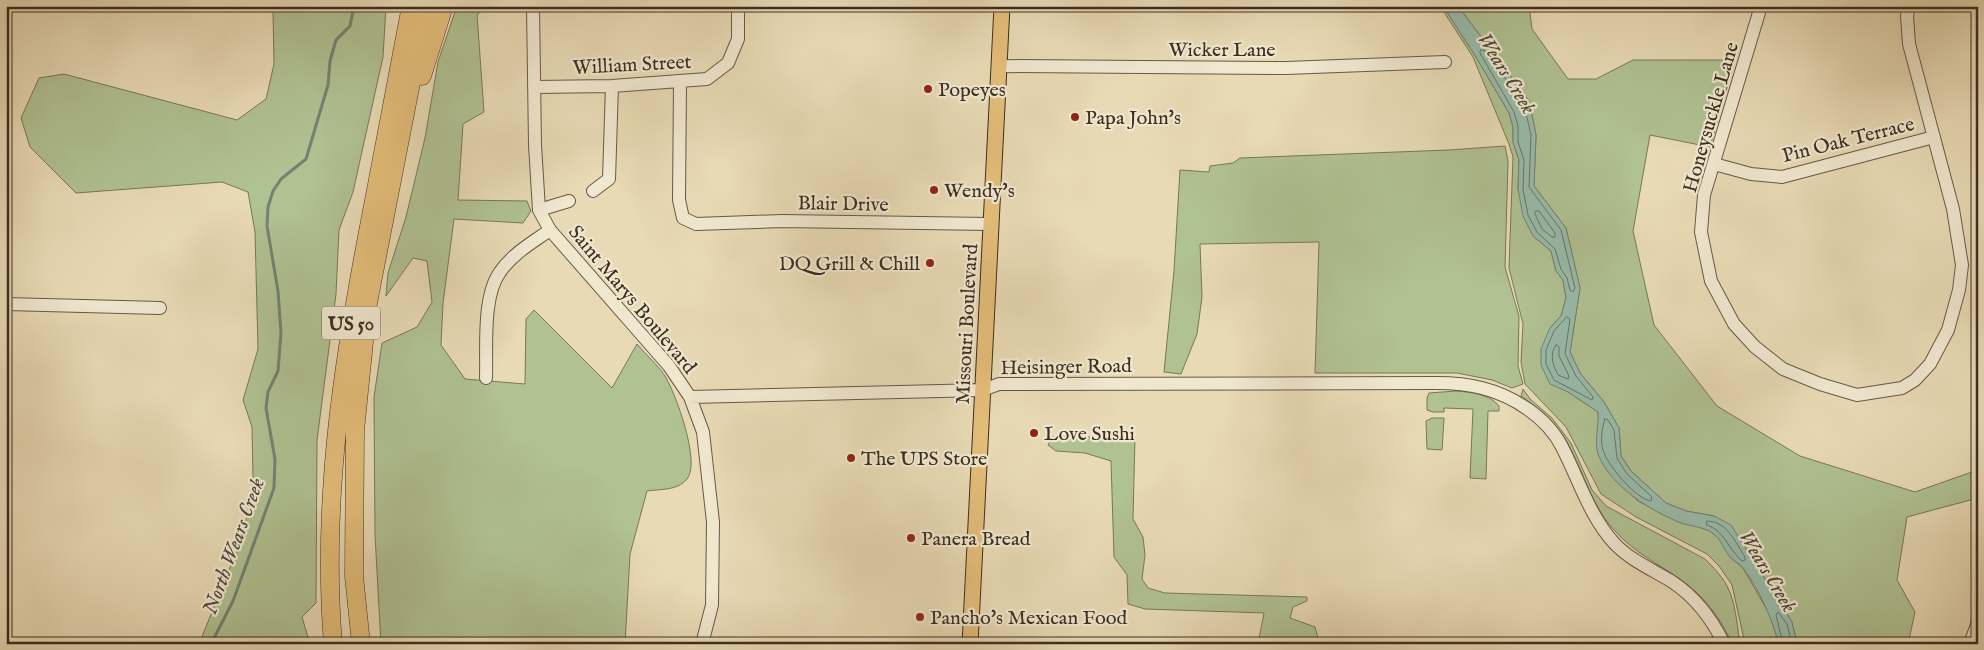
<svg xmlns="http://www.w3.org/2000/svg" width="1984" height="650" font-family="'IM FELL English',serif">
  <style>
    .green { fill: #b0c192; stroke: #767859 }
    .water { fill: #98bbaa; stroke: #738373 }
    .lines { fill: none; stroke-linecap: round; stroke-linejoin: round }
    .shore { stroke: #6a7465; stroke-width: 1 }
    .stream { stroke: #738373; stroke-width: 3 }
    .minor-casing { stroke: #675945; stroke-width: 14 }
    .major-casing { stroke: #3c2e20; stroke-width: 17 }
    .highway-casing { stroke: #3c2e20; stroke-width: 19 }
    .minor { stroke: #f0e7cf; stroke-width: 12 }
    .major { stroke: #e4bd7a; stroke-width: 15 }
    .highway { stroke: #e4bd7a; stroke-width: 18 }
    .poi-dot { fill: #8f2418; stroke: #f0e7cf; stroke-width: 2 }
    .labels { text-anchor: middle; stroke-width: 4.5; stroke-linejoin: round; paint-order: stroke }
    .shield { fill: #f0e7cf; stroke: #726654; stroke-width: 1 }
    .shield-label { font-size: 19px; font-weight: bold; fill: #3c2e20 }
    .street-label { font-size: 20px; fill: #3c2e20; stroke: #f0e7cf }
    .poi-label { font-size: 20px; fill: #3c2e20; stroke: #f0e7cf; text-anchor: start }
    .water-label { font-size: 21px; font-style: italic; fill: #4e4a3c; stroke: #f0e7cf }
  </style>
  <rect width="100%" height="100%" fill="#e8dab5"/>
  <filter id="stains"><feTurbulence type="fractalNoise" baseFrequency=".004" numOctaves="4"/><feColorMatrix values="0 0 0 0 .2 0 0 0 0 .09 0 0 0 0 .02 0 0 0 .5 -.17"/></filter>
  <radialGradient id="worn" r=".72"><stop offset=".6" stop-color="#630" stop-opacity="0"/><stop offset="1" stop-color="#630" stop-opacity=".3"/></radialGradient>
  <path class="green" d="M269 6H386L383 57 353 192 339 230 336 294 317 440 316 603 302 617 310 644H199L244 533 253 478 252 427 243 400 258 349 255 232 248 192 222 182 76 193 30 147 21 118 39 78 64 74 237 120 266 99 274 64 273 12Z
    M457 6H487L477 15 484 112 463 124 458 200 527 201 531 211 523 223 454 219 443 303 441 345 465 379 525 384 526 319 534 310 612 388 637 344C646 355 658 365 665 376 676 394 701 463 687 479 677 491 660 489 647 491L630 554 625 644H381L375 535 374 397 382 343 417 327 432 302 427 261 413 258 386 296 388 273 406 217 425 138 438 62Z
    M1440 6H1443L1476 57 1509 113 1513 127V142L1519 160 1518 189 1533 236 1551 251 1556 271 1563 280 1566 298 1561 316 1550 328 1568 392 1598 412 1599 424 1597 441 1619 483 1638 501 1662 514 1710 531 1721 540 1731 558 1743 568 1770 615 1779 644H1745L1732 585 1719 566 1707 554 1636 517 1601 494 1566 427 1525 384 1521 362 1523 324 1509 268 1513 157 1509 144 1473 57Z
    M1458 6H1529L1532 29 1568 79H1596L1633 60H1735L1710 147 1650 135 1633 231 1654 325 1717 406 1800 456 1915 492 1972 472 1978 467V498L1907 517 1897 580 1915 612 1908 644H1797L1792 622 1736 533 1714 516 1686 511 1666 503 1631 471 1621 456 1619 428 1604 402 1580 373 1570 352 1580 288 1566 228 1534 186 1536 135 1529 101Z
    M1505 146 1508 161 1505 267 1519 316 1518 366 1523 384 1512 388 1492 380 1457 373H1315L1319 242 1200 244 1202 297 1197 334 1181 374 1164 372 1174 271 1180 170 1209 172 1210 166 1233 163 1240 158 1449 150Z
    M1523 389 1531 400 1552 418 1571 443 1592 490 1606 506 1705 559C1713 567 1722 576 1727 586 1736 603 1737 626 1740 644H1732C1721 618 1703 595 1680 579 1658 564 1634 552 1616 532 1591 506 1584 472 1567 442 1556 423 1539 409 1521 396Z
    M1456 391C1470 392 1490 394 1499 406V411H1488L1486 479 1470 478 1473 409 1444 408V412H1433L1427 410V398L1429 393Z
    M1432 418H1444L1442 450 1427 449 1426 421Z
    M1052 437H1135L1133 519 1143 537 1145 555 1142 579 1148 588 1165 593 1307 597V601L1293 607 1290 618 1315 627 1318 638 1316 644H1258L1264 613 1145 609 1128 604 1127 575 1114 557 1111 461 1085 453 1056 451 1048 445Z"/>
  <path class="water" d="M1443 6H1458L1529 101 1536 135 1534 186 1566 228 1580 288 1570 352 1580 373 1604 402 1619 428 1621 456 1631 471 1666 503 1686 511 1714 516 1731 525 1792 622 1797 644H1779C1772 619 1759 589 1743 568 1740 564 1735 562 1731 558 1723 549 1722 539 1711 532 1702 527 1691 526 1681 523 1651 511 1610 486 1598 454 1594 441 1599 426 1598 412L1568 392 1550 384 1541 365V349L1550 328 1561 316 1566 298 1563 280 1556 271 1551 251 1533 236 1523 216 1518 189 1519 160 1513 142V127L1509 113 1476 57Z"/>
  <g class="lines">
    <path class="shore" d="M1481 50H1484L1524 104 1531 135 1529 187 1561 230 1575 288 1573 292 1570 290 1567 278 1561 269 1555 249 1537 232 1528 215 1523 189 1524 160 1518 142V126L1514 112 1480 53Z
      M1536 211H1539L1555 233V237H1552L1542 229 1535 214Z
      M1567 317 1570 319 1565 354 1576 376 1593 397 1592 400 1554 380 1546 364V350L1554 331Z
      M1556 345 1559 347V356L1569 376 1568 379 1558 375C1553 365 1549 355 1556 345Z
      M1605 419 1608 420 1614 430 1617 458 1627 474 1652 497 1651 501C1636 499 1607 465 1603 450 1600 441 1602 427 1605 419Z
      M1707 521C1727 521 1736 543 1745 557V560L1742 561C1728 549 1725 531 1707 525Z
      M1783 644 1776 615 1778 612 1787 624 1792 644"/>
    <path class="stream" d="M211 644 233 601 274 488 275 459 266 408 268 392 278 371 281 333 278 291 267 226 268 207 273 191 281 179 306 159 328 85 330 61 336 40 350 26 354 6"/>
    <defs>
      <path id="minor" d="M533 6 535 145 539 210 550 230 669 366 690 397 703 432 713 522 712 605 702 644
        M1761 6 1704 195 1701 232 1711 281 1734 324 1755 347 1783 369 1820 384 1857 395 1902 388 1915 380 1930 364 1948 330 1959 290 1962 265 1953 209 1909 44 1907 16 1909 6
        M999 66 1286 68 1445 62
        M680 82 679 200 683 218 696 224 782 221 990 224
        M534 87 612 86 707 79 728 63 738 39V6
        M1714 164 1751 174 1782 177 1934 137
        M593 191 609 179 612 86
        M539 210 569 201
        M6 304 160 308
        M486 378C487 348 482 297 500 272 512 254 533 242 550 230
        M690 397 983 390 999 384 1436 383C1451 383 1467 384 1482 388 1513 396 1547 417 1562 447 1579 480 1589 515 1614 543 1630 560 1651 569 1671 581 1694 596 1712 619 1724 644
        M1970 644 1978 622"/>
      <path id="major" d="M970 644 1002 6"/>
      <path id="highway" d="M422 76 444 6
        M333 644C321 498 344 354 372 211 385 143 398 74 411 6
        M361 644 354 576 355 430 368 303 426 6"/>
    </defs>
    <use href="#minor" class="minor-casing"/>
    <use href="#major" class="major-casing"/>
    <use href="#highway" class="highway-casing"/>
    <use href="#minor" class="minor"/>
    <use href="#major" class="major"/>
    <use href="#highway" class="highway"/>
  </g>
  <g class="poi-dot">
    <circle cx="928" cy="89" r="5"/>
    <circle cx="1075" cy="117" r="5"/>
    <circle cx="934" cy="190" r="5"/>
    <circle cx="930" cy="263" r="5"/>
    <circle cx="1034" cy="433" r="5"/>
    <circle cx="851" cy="458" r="5"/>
    <circle cx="911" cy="538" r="5"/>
    <circle cx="920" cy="617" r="5"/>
  </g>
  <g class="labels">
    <rect class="shield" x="322" y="306.5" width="58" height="33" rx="4"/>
    <g class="shield-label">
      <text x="351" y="330">US 50</text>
    </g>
    <g class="street-label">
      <text x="1222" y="56">Wicker Lane</text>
      <text transform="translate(632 64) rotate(-3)" y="7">William Street</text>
      <text transform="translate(1710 117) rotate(-74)" y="7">Honeysuckle Lane</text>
      <text transform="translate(1848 139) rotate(-14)" y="7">Pin Oak Terrace</text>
      <text transform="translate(843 203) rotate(1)" y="7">Blair Drive</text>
      <text transform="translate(633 299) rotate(50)" y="7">Saint Marys Boulevard</text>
      <text transform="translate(966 324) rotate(-87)" y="7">Missouri Boulevard</text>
      <text transform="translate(1066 366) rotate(-1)" y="7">Heisinger Road</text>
    </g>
    <g class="poi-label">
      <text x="938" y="96">Popeyes</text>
      <text x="1085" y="124">Papa John's</text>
      <text x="944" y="197">Wendy's</text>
      <text x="920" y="270" text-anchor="end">DQ Grill &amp; Chill</text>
      <text x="1044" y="440">Love Sushi</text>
      <text x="861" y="465">The UPS Store</text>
      <text x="921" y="545">Panera Bread</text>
      <text x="930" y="624">Pancho's Mexican Food</text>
    </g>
    <g class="water-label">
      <text transform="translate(1507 73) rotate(58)" y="7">Wears Creek</text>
      <text transform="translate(233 546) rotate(-70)" y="7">North Wears Creek</text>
      <text transform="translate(1768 571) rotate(59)" y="7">Wears Creek</text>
    </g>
  </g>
  <rect width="1984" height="650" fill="none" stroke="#e8dab5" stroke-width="25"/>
  <rect x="8" y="8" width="1969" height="635" fill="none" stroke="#3c2e20" stroke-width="2.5"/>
  <rect x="12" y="12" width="1959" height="625" fill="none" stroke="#3c2e20"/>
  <rect width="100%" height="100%" filter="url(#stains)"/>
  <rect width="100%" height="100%" fill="url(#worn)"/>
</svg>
